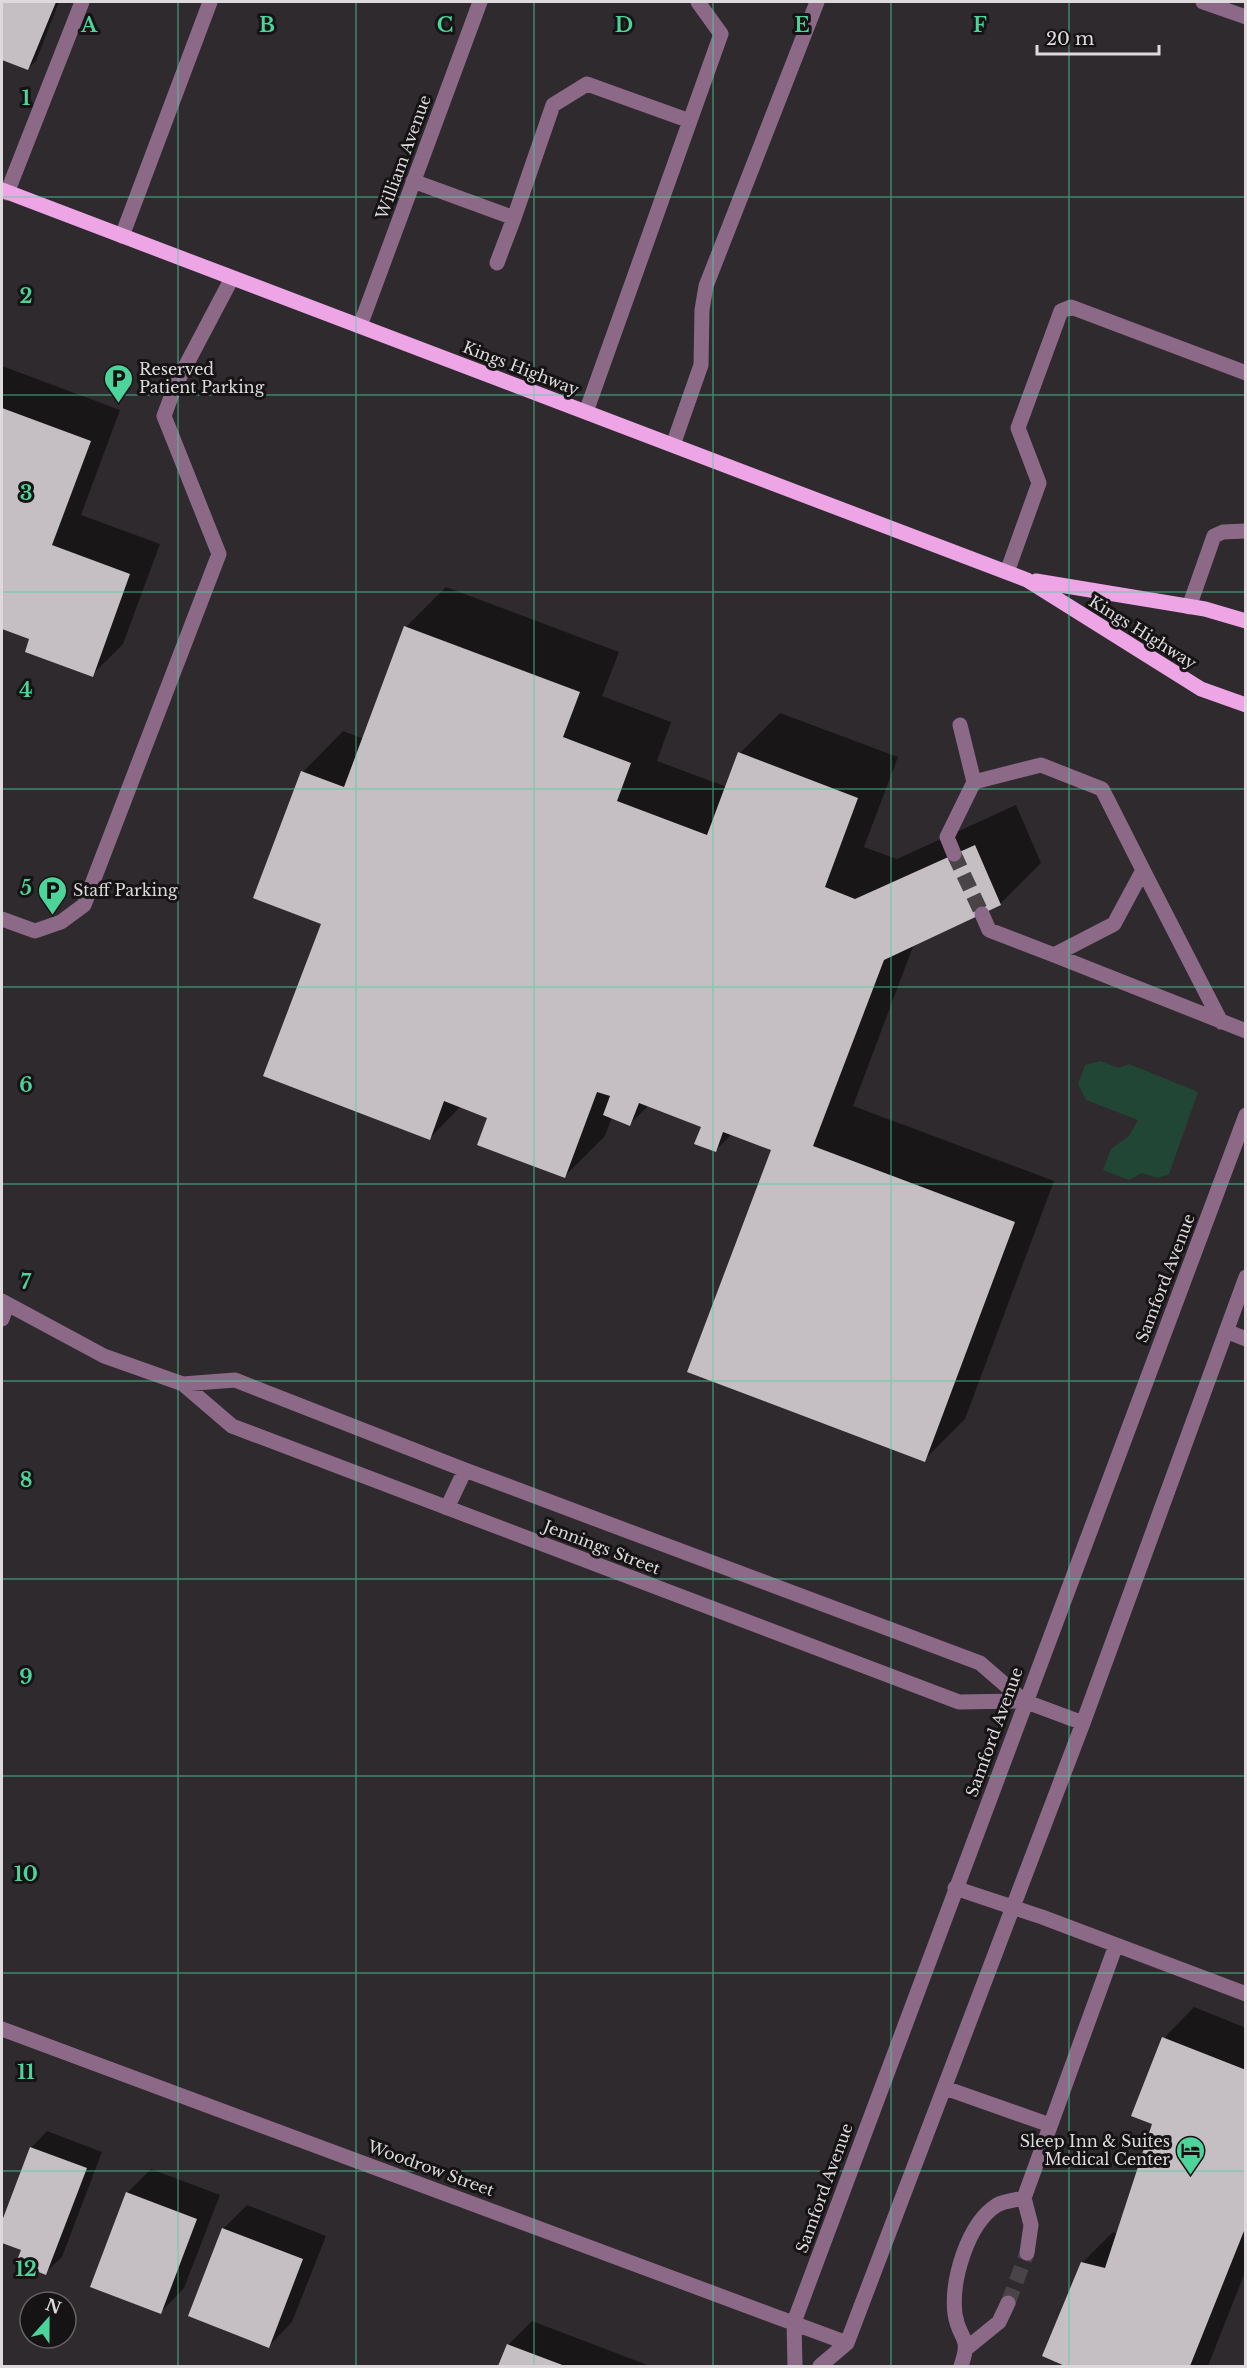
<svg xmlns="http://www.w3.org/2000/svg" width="1247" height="2368" font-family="'Libre Baskerville',serif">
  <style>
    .green { fill: #224635 }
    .shadow { fill: #0007 }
    .building { fill: #c5bfc4 }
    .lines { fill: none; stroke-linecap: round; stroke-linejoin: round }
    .minor-tunnel { stroke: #494448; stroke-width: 15; stroke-dasharray: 15 8; stroke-linecap: butt }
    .minor { stroke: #8d6988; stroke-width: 15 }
    .major { stroke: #eea5e6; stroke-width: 15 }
    .grid { fill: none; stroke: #4cd49b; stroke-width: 1.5; stroke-opacity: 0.55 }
    .labels { text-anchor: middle; stroke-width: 6; stroke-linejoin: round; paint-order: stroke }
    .street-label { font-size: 16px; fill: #ddd9dc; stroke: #161315 }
    .poi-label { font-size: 16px; fill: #ddd9dc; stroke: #161315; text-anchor: start }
    .grid-label { font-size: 20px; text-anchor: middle; font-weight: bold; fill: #4cd49b; stroke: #161315; stroke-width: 6; stroke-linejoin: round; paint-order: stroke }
  </style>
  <rect width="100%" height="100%" fill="#2f2a2e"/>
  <path class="green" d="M1100 1061 1119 1068 1129 1064 1198 1092 1169 1174 1158 1178 1142 1173 1129 1180 1103 1170 1111 1149 1129 1136 1138 1120 1086 1100 1078 1084 1085 1065Z"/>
  <path class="shadow" d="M2 2H59L36 61 28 68 2 58Z
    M2 366 120 410 81 515 160 544 123 644 92 675 31 638 2 628Z
    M446 587 619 652 602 696 671 722 657 761 727 787 740 753 780 713 898 757 864 847 897 859 1016 805 1041 863 1000 904 914 944 853 1106 1054 1181 965 1419 924 1460 773 1149 732 1134 715 1151 703 1126 649 1105 630 1124 612 1117 605 1136 564 1177 489 1117 461 1106 430 1138 322 923 303 772 343 731 364 739 406 627Z
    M1194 2007 1246 2028V2270L1208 2366H1067L1082 2263 1113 2232 1118 2234 1154 2123 1164 2038Z
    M47 2131 102 2152 62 2257 45 2273 23 2249 2 2241V2225L31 2148Z
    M151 2169 220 2195 184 2288 161 2312 92 2286 128 2192Z
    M247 2205 326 2236 292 2322 269 2346 223 2229Z
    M532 2321 650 2366H500L508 2345Z"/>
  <path class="building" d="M2 2H56L28 70 2 60Z
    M2 408 91 441 52 545 130 574 93 677 25 652 29 639 2 629Z
    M404 626 580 692 563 737 631 763 617 801 707 835 738 752 858 798 825 887 855 899 975 845 1001 905 884 960 813 1146 1015 1222 925 1462 687 1372 771 1150 723 1132 716 1152 694 1144 701 1127 639 1103 630 1126 603 1115 610 1096 597 1092 565 1178 477 1145 487 1118 444 1101 430 1140 263 1076 321 924 253 898 301 771 344 787Z
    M1162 2037 1246 2070V2226L1190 2366H1065L1042 2356 1081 2262 1105 2268 1152 2124 1131 2116Z
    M30 2147 87 2168 46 2275 16 2263 21 2250 2 2243V2221Z
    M126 2192 197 2219 161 2314 90 2287Z
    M222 2228 303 2259 269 2348 188 2316Z
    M507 2344 565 2366H498Z"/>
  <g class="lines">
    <path class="minor-tunnel" d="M954 854 982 914
      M1008 2303 1027 2253"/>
    <path class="minor" d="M1203 2 1246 17
      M413 181 514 218 553 105 587 84 690 121
      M7 193 82 2
      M122 236 210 2
      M497 263 514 218
      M360 326 480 2
      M586 412 721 34 698 2
      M673 445 701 365 702 310 706 286 817 2
      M1007 572 1039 483 1018 428 1061 311 1071 307 1246 373
      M1189 607 1214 536 1223 532 1246 531
      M960 725 974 782
      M954 854 947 837 974 782 1041 765 1102 789 1143 870 1114 924 1054 955 989 930 982 914
      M1143 870 1221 1022
      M2 919 35 931 61 922 84 905 219 554 164 416 175 386 232 278
      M1054 955 1246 1031
      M2 1301 104 1356 183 1384 232 1426 959 1702 1024 1701
      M2 1319 7 1305
      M1226 1331 1246 1339
      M183 1384 235 1380 465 1470 980 1663 1024 1701 1083 1723
      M447 1508 465 1470
      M955 1888 1042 1917 1246 1994
      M2 2029 847 2343
      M945 2088 1050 2125
      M1024 2198 1031 2225 1027 2253
      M967 2348 999 2322 1008 2303
      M795 2366 794 2322 1246 1115
      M820 2366 847 2343 1083 1723 1246 1277
      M961 2366C972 2335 959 2341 955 2314 951 2281 967 2224 997 2205 1004 2201 1016 2200 1024 2198L1116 1945"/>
    <path class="major" d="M2 190 1027 580 1201 689 1246 705
      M1036 581 1205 609 1246 621"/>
  </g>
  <path class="grid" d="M178 2V2366M356 2V2366M534 2V2366M713 2V2366M891 2V2366M1069 2V2366M2 197H1246M2 395H1246M2 592H1246M2 789H1246M2 987H1246M2 1184H1246M2 1381H1246M2 1579H1246M2 1776H1246M2 1973H1246M2 2171H1246"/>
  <defs>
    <symbol id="parking-pin" viewBox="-11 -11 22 30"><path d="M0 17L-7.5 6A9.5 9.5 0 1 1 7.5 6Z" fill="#4cd49b" stroke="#161315"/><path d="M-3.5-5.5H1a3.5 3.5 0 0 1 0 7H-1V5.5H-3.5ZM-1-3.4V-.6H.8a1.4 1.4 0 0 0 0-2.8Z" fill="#111"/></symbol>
    <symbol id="hotel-pin" viewBox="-11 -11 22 30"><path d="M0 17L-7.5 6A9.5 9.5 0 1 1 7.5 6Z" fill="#4cd49b" stroke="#161315"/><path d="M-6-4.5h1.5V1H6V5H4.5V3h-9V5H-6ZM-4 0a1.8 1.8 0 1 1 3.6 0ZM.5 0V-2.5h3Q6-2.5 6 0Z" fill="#111"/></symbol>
  </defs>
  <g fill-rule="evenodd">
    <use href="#parking-pin" x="102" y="362" width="33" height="45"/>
    <use href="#parking-pin" x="36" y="874" width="33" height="45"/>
    <use href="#hotel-pin" x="1174" y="2134" width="33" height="45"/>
  </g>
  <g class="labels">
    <g class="street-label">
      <text transform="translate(403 157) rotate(-70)" y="6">William Avenue</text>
      <text transform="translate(521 368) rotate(21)" y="6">Kings Highway</text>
      <text transform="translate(1143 632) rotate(32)" y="6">Kings Highway</text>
      <text transform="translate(1165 1278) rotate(-69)" y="6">Samford Avenue</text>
      <text transform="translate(602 1547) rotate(21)" y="6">Jennings Street</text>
      <text transform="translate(994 1732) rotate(-70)" y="6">Samford Avenue</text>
      <text transform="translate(431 2168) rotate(20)" y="6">Woodrow Street</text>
      <text transform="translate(824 2188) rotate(-70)" y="6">Samford Avenue</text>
    </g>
    <g class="poi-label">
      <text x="139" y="375">Reserved<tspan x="139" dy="18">Patient Parking</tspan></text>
      <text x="73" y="896">Staff Parking</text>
      <text x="1170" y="2147" text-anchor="end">Sleep Inn &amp; Suites<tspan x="1170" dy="18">Medical Center</tspan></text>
    </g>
  </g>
  <g class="grid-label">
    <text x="89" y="32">A</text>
    <text x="267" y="32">B</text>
    <text x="445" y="32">C</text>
    <text x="624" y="32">D</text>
    <text x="802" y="32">E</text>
    <text x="980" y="32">F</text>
    <text x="26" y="105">1</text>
    <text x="26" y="303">2</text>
    <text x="26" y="500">3</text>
    <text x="26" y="697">4</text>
    <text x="26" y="895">5</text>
    <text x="26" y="1092">6</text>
    <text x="26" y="1289">7</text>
    <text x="26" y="1487">8</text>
    <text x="26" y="1684">9</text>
    <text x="26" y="1881">10</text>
    <text x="26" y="2079">11</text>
    <text x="26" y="2276">12</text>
  </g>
  <rect width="1247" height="2368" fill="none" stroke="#ddd9dc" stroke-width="6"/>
  <g transform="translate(48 2320) rotate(21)"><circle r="28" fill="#161315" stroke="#666265" stroke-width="1.5"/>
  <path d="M0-4.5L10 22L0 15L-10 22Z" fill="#4cd49b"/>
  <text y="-9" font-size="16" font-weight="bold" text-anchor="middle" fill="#ddd9dc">N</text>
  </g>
  <path d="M1037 45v9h122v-9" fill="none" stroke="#ddd9dc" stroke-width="3"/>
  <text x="1046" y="45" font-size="18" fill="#ddd9dc" stroke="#161315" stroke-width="4.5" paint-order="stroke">20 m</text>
</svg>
